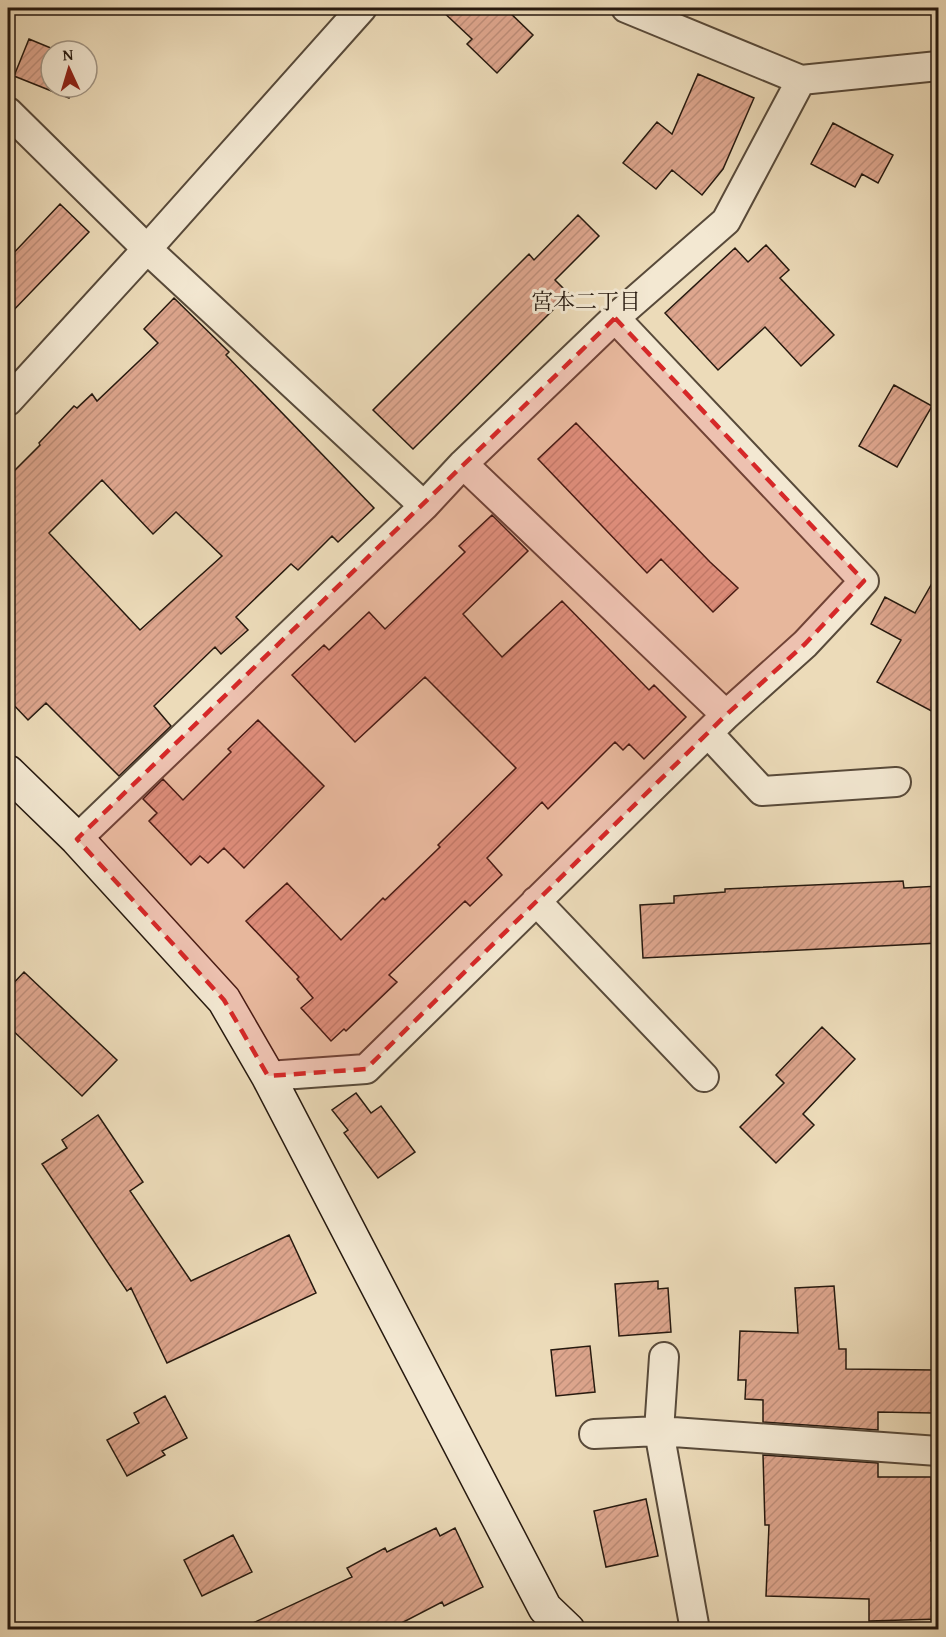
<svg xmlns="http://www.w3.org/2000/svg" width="946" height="1637" font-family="'Gentium Book Plus','Noto Serif JP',serif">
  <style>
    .building { fill: url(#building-hatch); stroke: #26190f; stroke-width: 1.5; fill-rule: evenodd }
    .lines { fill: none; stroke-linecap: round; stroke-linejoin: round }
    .street-casing { stroke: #584a3a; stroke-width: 32 }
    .secondary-casing { stroke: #26190f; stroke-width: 36 }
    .street { stroke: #f3e8d2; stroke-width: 28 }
    .secondary { stroke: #f3e8d2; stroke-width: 33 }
    .marked { fill: #d62828; fill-opacity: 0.2; stroke: #d62828; stroke-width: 4.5; stroke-dasharray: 12 8; stroke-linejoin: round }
    .labels { text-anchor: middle; stroke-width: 6; stroke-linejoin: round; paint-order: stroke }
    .neighbourhood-label { font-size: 22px; fill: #26190f; stroke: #f3e8d2 }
  </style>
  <defs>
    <pattern id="building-hatch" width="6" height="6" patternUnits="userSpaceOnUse" patternTransform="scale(1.5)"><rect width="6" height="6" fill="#dea68e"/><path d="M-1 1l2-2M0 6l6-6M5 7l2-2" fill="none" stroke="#be8e79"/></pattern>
  </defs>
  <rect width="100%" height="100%" fill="#ecdbb9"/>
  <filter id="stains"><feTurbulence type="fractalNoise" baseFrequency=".00333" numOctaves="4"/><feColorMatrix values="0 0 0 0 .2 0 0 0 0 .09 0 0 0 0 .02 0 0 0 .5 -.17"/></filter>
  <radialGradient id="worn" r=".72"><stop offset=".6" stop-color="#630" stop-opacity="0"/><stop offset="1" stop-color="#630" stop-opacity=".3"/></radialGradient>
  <path class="building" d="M439 8H505L533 35 497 73 467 44 472 39Z
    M29 39 58 51H51V87H74L69 98 14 76Z
    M698 74 754 98 723 169 702 195 672 170 656 189 623 163 657 122 672 134Z
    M833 123 893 155 878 183 862 174 855 187 811 164Z
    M60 204 89 232 8 316V259Z
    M578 215 599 236 555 280 569 294 413 449 373 410 529 254 534 260Z
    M766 245 789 270 780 278 834 335 801 366 765 327 718 370 665 313 735 248 748 262Z
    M174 298 229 352 226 355 374 508 338 542 332 536 298 570 291 564 236 617 248 630 221 654 215 647 154 706 171 726 119 776 46 703 28 720 8 699V477L40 445 39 443 74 406 77 408 92 394 97 401 158 343 144 329ZM102 480 153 534 176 512 222 556 140 630 49 533Z
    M894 385 932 406 897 467 859 446Z
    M576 423 710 562 738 588 713 612 661 559 647 573 538 459Z
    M492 515 528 551 463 614 502 657 562 601 649 690 654 685 686 717 644 759 629 744 623 750 615 742 548 809 542 802 487 858 502 875 470 906 465 901 389 975 397 982 346 1031 344 1029 331 1041 301 1008 313 998 297 979 299 977 246 921 287 883 341 940 383 898 385 900 440 847 438 845 516 768 425 677 355 742 292 675 324 645 329 650 369 612 385 629 465 552 459 546Z
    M939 571V715L877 682 901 640 871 624 885 597 915 613Z
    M258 720 324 786 244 868 224 848 208 863 200 856 191 865 149 821 157 813 143 799 163 779 183 800 231 752 228 749Z
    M903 881 904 888 939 886V943L643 958 640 905 674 903V896L725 892V889Z
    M24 972 117 1060 82 1096 8 1026V989Z
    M822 1027 855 1059 803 1114 814 1125 776 1163 740 1127 784 1083 776 1075Z
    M356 1093 371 1113 381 1106 415 1152 378 1178 344 1133 348 1130 332 1110Z
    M98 1115 143 1182 130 1191 191 1281 289 1235 316 1293 167 1363 131 1288 127 1291 42 1164 67 1148 62 1140Z
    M658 1281V1289L668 1288 671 1332 619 1336 615 1284Z
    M834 1286 839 1349H846V1369L934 1370 933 1413 878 1412V1430L763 1422V1400L745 1399 746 1380H738L740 1331 798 1333 795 1288Z
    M590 1346 595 1392 556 1396 551 1350Z
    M165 1396 187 1438 162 1451 165 1455 127 1476 107 1440 139 1423 134 1413Z
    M763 1455 878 1463V1477H931V1541H939V1619L869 1621V1599L766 1596 769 1525H765Z
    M646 1499 658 1556 606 1567 594 1511Z
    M436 1528 440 1536 455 1528 483 1587 444 1606 442 1602 390 1629H240L352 1577 347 1568 385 1548 387 1552Z
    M233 1535 252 1572 202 1596 184 1560Z"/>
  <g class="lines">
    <defs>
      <path id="street" d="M626 8 801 80 938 66
        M8 112 147 249 424 506
        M8 401 147 249 362 8
        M463 464 726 715
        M708 733 762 791 896 782
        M77 839 424 506 463 464 615 318 726 221 801 80
        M536 901 704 1077
        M268 1076 366 1069 726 715 805 644 864 581 615 318
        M664 1357 659 1431 695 1630
        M594 1434 659 1431 938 1451"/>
      <path id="secondary" d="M8 772 77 839 224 1000 268 1076 545 1608 568 1630"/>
    </defs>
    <use href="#street" class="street-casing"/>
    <use href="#secondary" class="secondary-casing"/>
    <use href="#street" class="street"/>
    <use href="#secondary" class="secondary"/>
  </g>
  <path class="marked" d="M615 318 864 581 805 644 726 715 366 1069 268 1076 224 1000 77 839Z"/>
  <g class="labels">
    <g class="neighbourhood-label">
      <text x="586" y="309">宮本二丁目</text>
    </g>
  </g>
  <rect width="946" height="1637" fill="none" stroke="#ecdbb9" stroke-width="30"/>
  <rect x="9" y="9" width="928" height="1619" fill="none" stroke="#26190f" stroke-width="3"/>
  <rect x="15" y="15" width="916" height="1607" fill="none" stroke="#26190f" stroke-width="1.5"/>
  <g transform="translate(69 69) rotate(356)"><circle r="28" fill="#f3e8d2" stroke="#a19584" stroke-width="1.5"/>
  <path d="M0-4.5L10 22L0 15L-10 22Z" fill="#8f2418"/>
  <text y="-9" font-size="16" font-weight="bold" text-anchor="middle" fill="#26190f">N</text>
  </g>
  <rect width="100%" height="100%" filter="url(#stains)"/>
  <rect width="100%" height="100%" fill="url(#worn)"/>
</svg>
